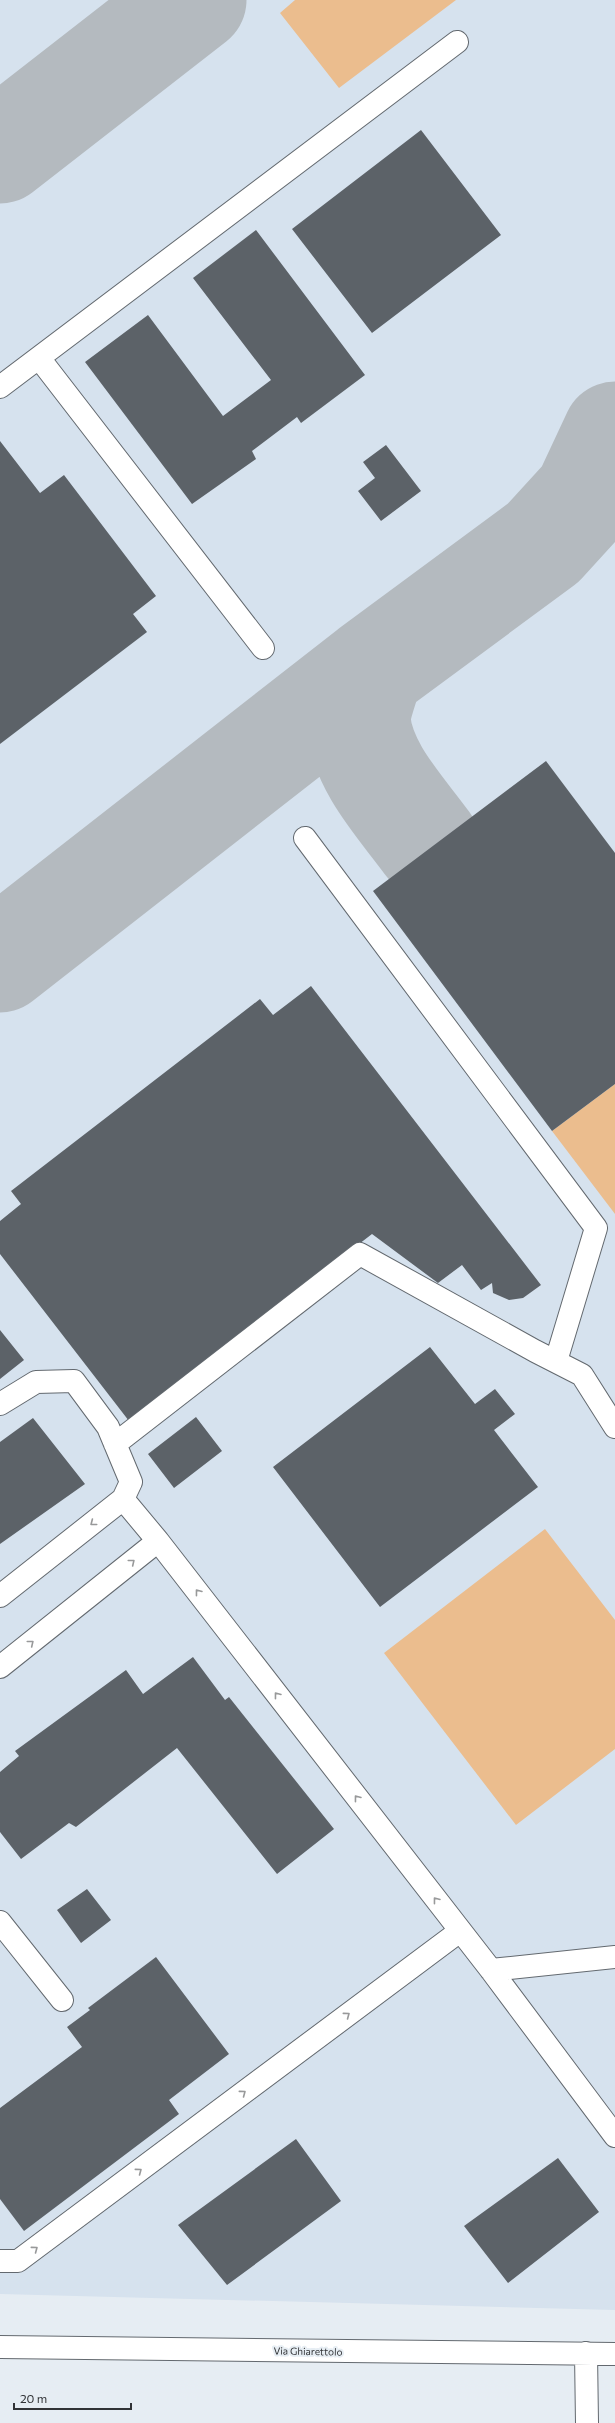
<svg xmlns="http://www.w3.org/2000/svg" width="615" height="2423" font-family="Commissioner,sans-serif">
  <style>
    .built { fill: #d6e2ee }
    .green { fill: #ebbd8e }
    .lines { fill: none; stroke-linecap: round; stroke-linejoin: round }
    .taxiway { stroke: #b4babf; stroke-width: 105 }
    .building { fill: #5c6268 }
    .minor-casing { stroke: #63696f; stroke-width: 24 }
    .minor { stroke: #fff; stroke-width: 22 }
    .oneway { stroke: #98999a }
    .labels { text-anchor: middle; stroke-width: 4; stroke-linejoin: round; paint-order: stroke }
    .street-label { font-size: 10px; fill: #313336; stroke: #e6edf3 }
  </style>
  <rect width="100%" height="100%" fill="#e6edf3"/>
  <path class="built" d="M0 0H615V2310L0 2294Z"/>
  <path class="green" d="M295 0H456L339 88 280 13Z
    M615 1084V1214L552 1131Z
    M545 1529 615 1620V1749L516 1825 384 1653Z"/>
  <g class="lines">
    <path class="taxiway" d="M0 151 194 0
      M371 670C368 682 358 707 358 720 362 767 400 806 427 843
      M0 960 371 670 543 543 586 496 615 434"/>
  </g>
  <path class="building" d="M421 130 501 235 372 333 292 229Z
    M256 230 365 375 301 423 297 417 252 451 256 459 192 504 85 362 148 315 223 416 271 380 193 278Z
    M0 441 40 493 64 475 156 596 133 614 147 632 0 744Z
    M386 445 421 491 381 521 358 491 375 478 363 462Z
    M546 761 615 853V1084L552 1131 373 891Z
    M311 986 541 1285 523 1298 509 1300 493 1293 492 1283 481 1290 462 1265 438 1283 372 1234 129 1421 0 1254V1221L21 1204 11 1191 260 999 273 1015Z
    M0 1330 24 1360 0 1379Z
    M430 1347 475 1404 495 1389 515 1414 494 1430 538 1487 380 1607 273 1467Z
    M196 1417 222 1451 174 1488 148 1454Z
    M33 1418 85 1484 0 1544V1442Z
    M193 1657 225 1700 229 1697 334 1829 277 1874 177 1748 76 1827 69 1823 21 1859 0 1832V1772L19 1756 15 1751 126 1670 143 1694Z
    M87 1889 111 1920 81 1943 57 1910Z
    M156 1957 229 2054 169 2100 179 2114 24 2231 0 2199V2108L82 2047 67 2027 90 2010 88 2008Z
    M296 2139 341 2201 227 2285 178 2225Z
    M558 2158 599 2212 508 2283 464 2226Z"/>
  <g class="lines">
    <defs>
      <path id="minor" d="M39 358 263 648
        M0 387 457 42
        M305 838 596 1228 556 1361
        M0 1404 36 1382 74 1381 108 1427 131 1482 123 1499 0 1596
        M115 1444 360 1254 535 1351 582 1375 615 1427
        M123 1499 158 1541 491 1970 615 2136
        M0 1667 158 1541
        M0 1922 62 2000
        M491 1970 615 1957
        M0 2261H18L460 1931
        M0 2347 615 2354
        M586 2353 587 2423"/>
    </defs>
    <use href="#minor" class="minor-casing"/>
    <use href="#minor" class="minor"/>
  </g>
  <defs><path id="oneway-chevron" d="M-2-3.5L2.5 0L-2 3.5" fill="none" stroke-width="1.6" stroke-linecap="round" stroke-linejoin="round"/></defs>
  <g class="oneway">
    <use href="#oneway-chevron" transform="translate(93 1523) rotate(142)"/>
    <use href="#oneway-chevron" transform="translate(132 1562) rotate(-39)"/>
    <use href="#oneway-chevron" transform="translate(198 1592) rotate(-128)"/>
    <use href="#oneway-chevron" transform="translate(31 1643) rotate(-39)"/>
    <use href="#oneway-chevron" transform="translate(277 1695) rotate(-128)"/>
    <use href="#oneway-chevron" transform="translate(357 1798) rotate(-128)"/>
    <use href="#oneway-chevron" transform="translate(436 1900) rotate(-128)"/>
    <use href="#oneway-chevron" transform="translate(347 2015) rotate(-37)"/>
    <use href="#oneway-chevron" transform="translate(243 2093) rotate(-37)"/>
    <use href="#oneway-chevron" transform="translate(139 2171) rotate(-37)"/>
    <use href="#oneway-chevron" transform="translate(35 2249) rotate(-37)"/>
  </g>
  <g class="labels">
    <g class="street-label">
      <text transform="translate(308 2351) rotate(1)" y="4">Via Ghiarettolo</text>
    </g>
  </g>
  <path d="M14 2403v6h117v-6" fill="none" stroke="#313336" stroke-width="2"/>
  <text x="20" y="2403" font-size="12" fill="#313336" stroke="#e6edf3" stroke-width="3" paint-order="stroke">20 m</text>
</svg>
